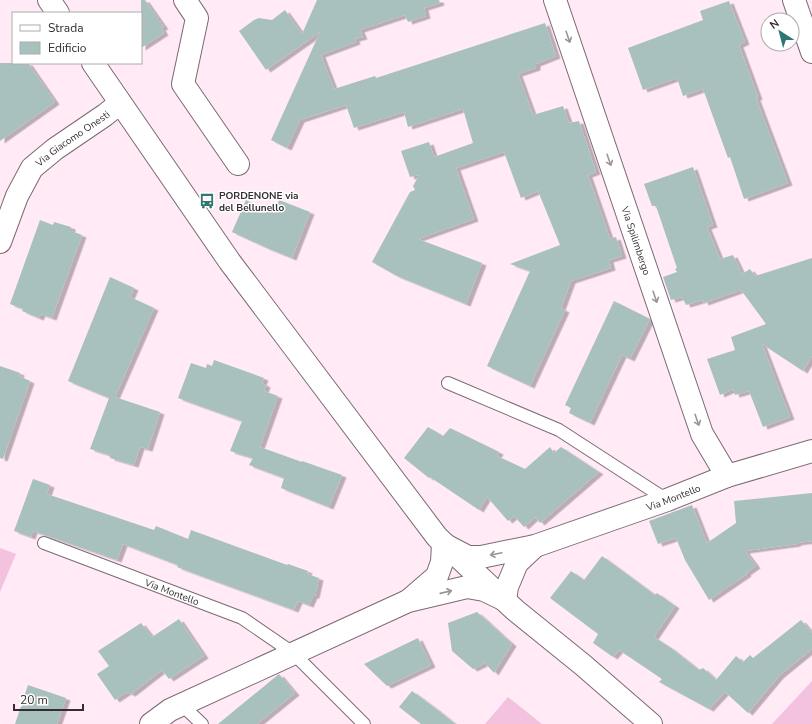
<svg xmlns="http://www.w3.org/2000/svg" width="812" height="724" font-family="'Nunito Sans',sans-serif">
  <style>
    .green { fill: #f3c2df }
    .building { fill: #a8c1be; filter: url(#shadow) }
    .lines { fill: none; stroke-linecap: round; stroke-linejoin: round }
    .lane-casing { stroke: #7b6a74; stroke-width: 14 }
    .street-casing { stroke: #7b6a74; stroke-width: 24 }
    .secondary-casing { stroke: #7b6a74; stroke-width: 24 }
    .lane { stroke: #fff; stroke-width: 12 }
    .street { stroke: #fff; stroke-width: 22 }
    .secondary { stroke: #fff; stroke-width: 22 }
    .oneway { stroke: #9a9698 }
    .labels { text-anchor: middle; stroke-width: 3; stroke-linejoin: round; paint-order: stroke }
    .street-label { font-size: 10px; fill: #342d31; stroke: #fff }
    .poi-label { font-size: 10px; font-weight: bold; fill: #342d31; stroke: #fff; text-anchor: start }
  </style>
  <defs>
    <filter id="shadow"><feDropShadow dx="4.5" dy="2.5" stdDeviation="0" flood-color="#0004"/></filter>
  </defs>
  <rect width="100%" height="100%" fill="#ffeaf6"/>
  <path class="green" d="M0 548 16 554 0 592Z
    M812 681V724H772Z
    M508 697 542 724H485Z"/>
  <path class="building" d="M141 0H145L164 27 161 28 164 33 141 48Z
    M317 0H439L440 3 424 8 426 16 408 22 405 15 360 30 363 37 355 39 356 42 321 55 334 89 375 76 376 78 545 23 556 56 536 64V68L518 74 533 115 563 106 569 123 579 121 596 172 588 175 610 239 616 237 622 256 609 260 611 268 571 281 561 308 565 310 530 386 487 366 530 271 510 264 560 245 538 191 521 198 504 152 456 168 474 219 418 239 482 263 466 304 397 276 372 262 410 192 415 190 413 186 419 175 410 177 401 151 429 142 434 157 473 143 463 109 408 127 404 112 354 128 346 105 300 120 287 148 271 140 320 32 266 70 239 31 254 20 259 18 272 20 285 10 302 34Z
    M729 1 745 42 739 45 758 97 756 98 762 114 788 183 744 199 730 157 728 158 703 89 683 96 677 78 643 90 628 48 703 20 700 11Z
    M0 63H28L55 102 0 141Z
    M693 167 713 225 707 227 720 259 733 255 742 274 750 269 755 276 812 258V356L803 371 762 344 790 417 763 427 749 391 735 395 733 389 720 395 707 359 735 350 731 337 766 324 741 290 704 303 703 300 686 305 682 297 671 300 663 277 677 272 675 269 677 268 656 206H652L644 184Z
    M246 200 274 213 279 200 310 212 292 258 267 248 232 232Z
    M40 220 53 225 54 222 71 227V231L82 235 52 318 41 314 39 318 22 311 23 309 10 304Z
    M110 277 134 288 130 297 154 308 115 397 160 412 148 449 140 447 134 465 110 458V455L90 449 109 398 68 381Z
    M614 301 650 319 630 359 622 355 590 423 569 413 571 408 565 405Z
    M214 360 264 378 262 383 266 385 264 391 278 396 260 447 302 462V461L342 475 329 507 281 488 284 478 249 465 253 458 230 451 242 421 178 398 191 363 206 368 207 364 212 366Z
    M0 366 20 373 19 376 30 381 3 459 0 458Z
    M428 427 443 436 450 428 499 452 497 456 525 469 550 447 554 453 561 447 599 472 540 523 535 517 524 527 514 516 508 521 487 497 479 510 430 477 429 478 404 458Z
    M33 479 50 485 47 494 154 530 156 526 188 539 191 530 287 565 288 564 308 571 307 574 319 578 315 596H313L309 605 298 601 294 610 177 567 178 565 123 544 117 560 33 531 31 537 14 531Z
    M812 493V541L796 543 797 544 745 551 756 566 746 573 747 574 709 600 685 560 676 538 658 544 649 521 692 505 707 543 736 523 734 501Z
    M602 556 655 595 657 593 675 606 654 637 671 648 699 670 703 668 716 680 736 656 743 662 750 655 753 658 801 620 812 633V649L779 676 748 713 725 692 709 709 659 682 662 679 619 650 613 657 593 643 598 634 550 598 571 571 584 580Z
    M477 612 512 644 494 673 485 663 473 669 452 651 448 623Z
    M179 619 204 656 169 679 162 670 131 694 127 692 115 700 97 674 109 666 98 651 141 623 152 637Z
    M418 638 431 665 387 686 364 664Z
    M279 674 295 693 257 724H218Z
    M28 685 66 698 57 724H15Z
    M412 691 435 708 455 724H421L399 707Z"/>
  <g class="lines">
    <defs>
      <g id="lane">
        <path d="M448 383 559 430 667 500"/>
        <path id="s1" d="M44 543 242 618 293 653 364 724"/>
        <path d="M182 705 202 724"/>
      </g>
      <g id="street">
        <path d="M185 0 197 18 183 84 238 164"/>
        <path id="s2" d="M555 0 702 434 727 476"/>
        <path d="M794 0 812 52"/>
        <path id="s3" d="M0 242 17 196 32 168 55 149 105 115 120 103"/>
        <path id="s4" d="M408 601 437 576 442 562 443 544 468 557H481L535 546 667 500 727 476 812 451"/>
        <path d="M151 724 170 710 408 601 467 587 484 590 505 600 507 587 517 563 535 546"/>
      </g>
      <path id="secondary" d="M49 0 58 13
        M93 63 230 262 437 537 515 610 583 665 651 724"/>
    </defs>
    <use href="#lane" class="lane-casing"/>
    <use href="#street" class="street-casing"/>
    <use href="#secondary" class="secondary-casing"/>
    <use href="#lane" class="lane"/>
    <use href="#street" class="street"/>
    <use href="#secondary" class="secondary"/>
  </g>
  <defs><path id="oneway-shaft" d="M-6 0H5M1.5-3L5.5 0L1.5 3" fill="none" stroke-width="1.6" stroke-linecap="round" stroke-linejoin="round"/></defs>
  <g class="oneway">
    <use href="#oneway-shaft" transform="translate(568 37) rotate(71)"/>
    <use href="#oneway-shaft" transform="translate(609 160) rotate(71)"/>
    <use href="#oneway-shaft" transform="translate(655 297) rotate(71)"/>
    <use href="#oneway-shaft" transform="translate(697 420) rotate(71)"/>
    <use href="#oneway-shaft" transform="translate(496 554) rotate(168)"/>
    <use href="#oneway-shaft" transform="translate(446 592) rotate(-13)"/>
  </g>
  <defs>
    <symbol id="bus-bare" viewBox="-9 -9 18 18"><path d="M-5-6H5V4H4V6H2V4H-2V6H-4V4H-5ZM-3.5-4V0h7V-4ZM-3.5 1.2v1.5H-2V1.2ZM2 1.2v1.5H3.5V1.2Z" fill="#2e7772" stroke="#fff" stroke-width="2.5" paint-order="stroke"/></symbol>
  </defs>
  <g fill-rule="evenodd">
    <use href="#bus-bare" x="196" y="190" width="22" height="22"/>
  </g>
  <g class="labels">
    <g class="street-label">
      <text dy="4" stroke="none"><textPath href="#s3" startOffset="131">Via Giacomo Onesti</textPath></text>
      <text dy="4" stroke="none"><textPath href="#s2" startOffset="254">Via Spilimbergo</textPath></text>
      <text dy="4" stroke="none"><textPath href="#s4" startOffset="314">Via Montello</textPath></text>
      <text dy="4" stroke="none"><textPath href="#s1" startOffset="137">Via Montello</textPath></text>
    </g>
    <g class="poi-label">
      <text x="219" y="199">PORDENONE via<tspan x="219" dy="12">del Bellunello</tspan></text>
    </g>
  </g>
  <rect x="12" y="12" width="130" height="52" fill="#ffffff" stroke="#aeabad"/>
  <rect x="20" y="25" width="20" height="6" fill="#ffffff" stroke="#aeabad"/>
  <text x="48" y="32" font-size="12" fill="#342d31">Strada</text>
  <rect x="20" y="42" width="20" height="12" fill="#a8c1be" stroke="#aeabad"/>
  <text x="48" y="52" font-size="12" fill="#342d31">Edificio</text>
  <g transform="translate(780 32) rotate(324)"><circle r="19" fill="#ffffff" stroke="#aeabad"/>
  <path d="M0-3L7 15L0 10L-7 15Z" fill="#2e7772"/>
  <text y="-6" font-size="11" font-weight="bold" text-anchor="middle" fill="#342d31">N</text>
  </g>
  <path d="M14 704v6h69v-6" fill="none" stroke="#342d31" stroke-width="2"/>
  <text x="20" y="704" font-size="12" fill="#342d31" stroke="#ffffff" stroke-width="3" paint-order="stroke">20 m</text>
</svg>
